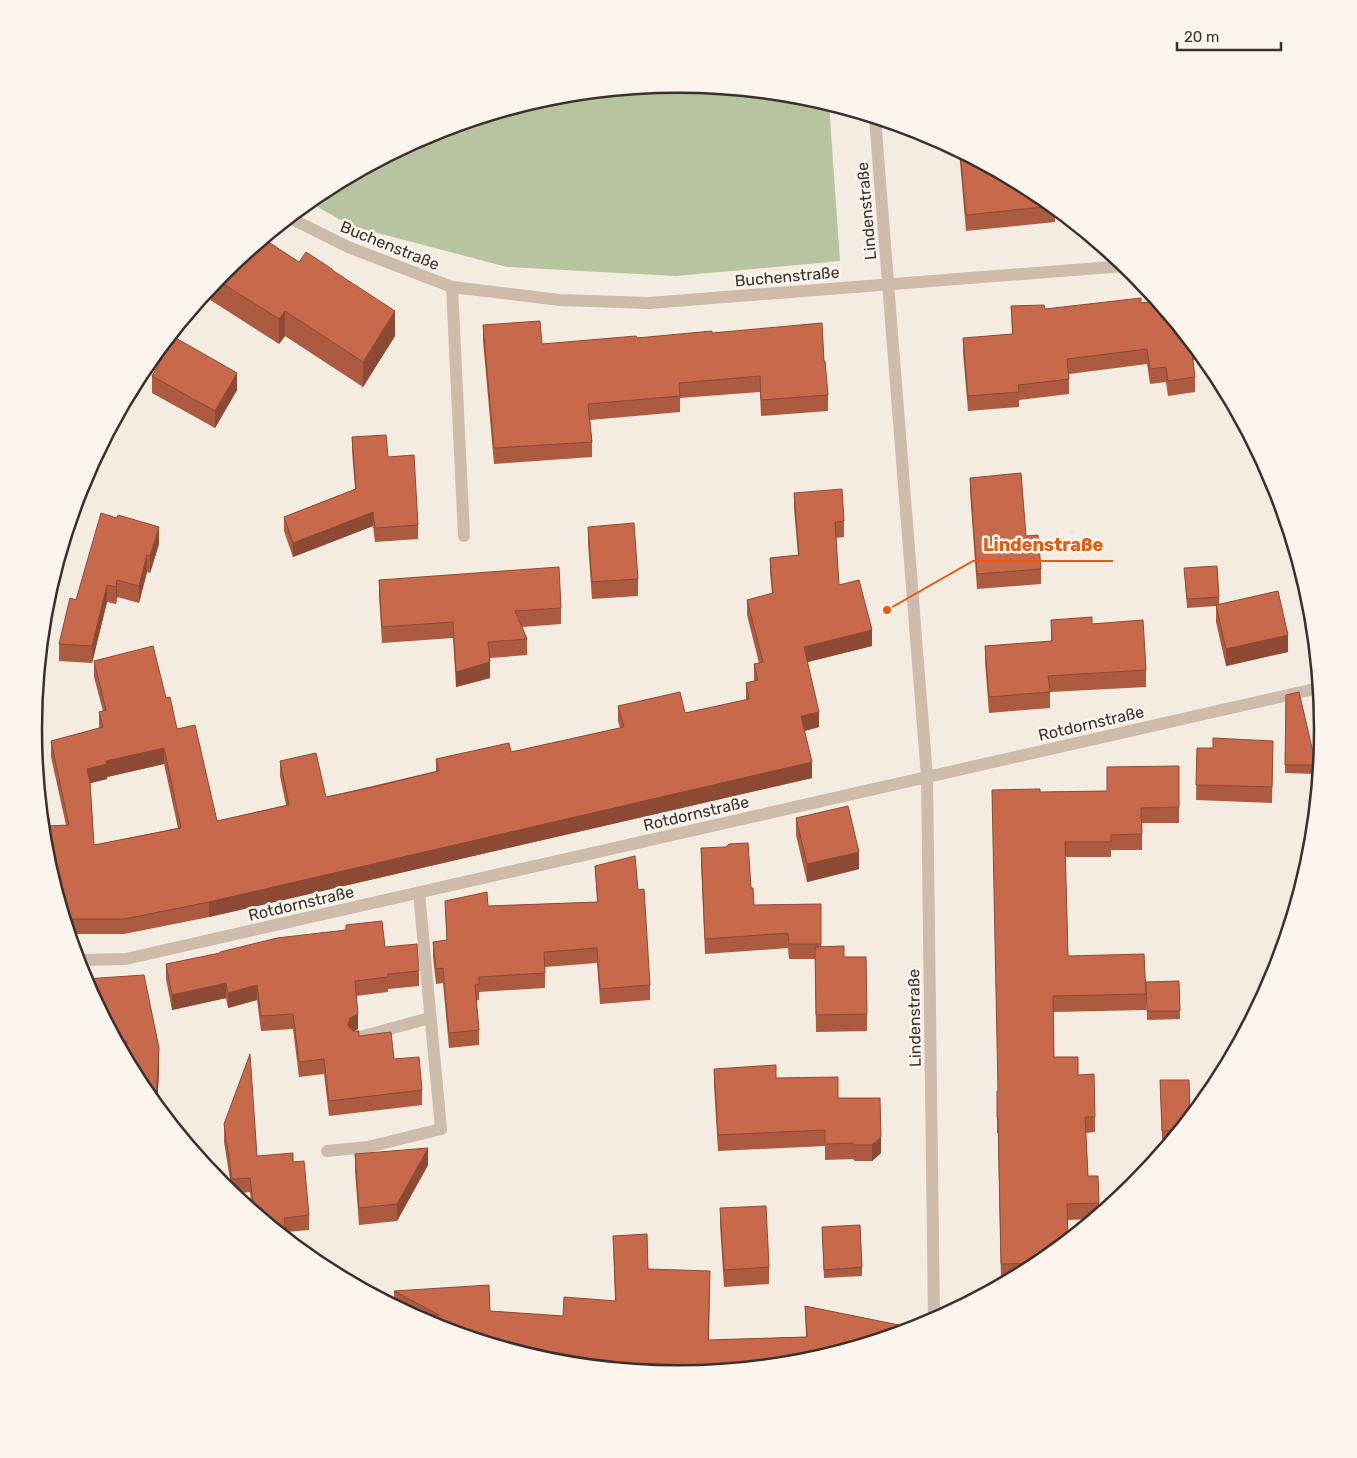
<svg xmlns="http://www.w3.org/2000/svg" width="1357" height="1458" font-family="Rubik,sans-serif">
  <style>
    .green { fill: #b8c4a0 }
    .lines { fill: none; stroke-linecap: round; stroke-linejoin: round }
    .service { stroke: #cdbbac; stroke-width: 12 }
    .minor { stroke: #cdbbac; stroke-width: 12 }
    .wall { fill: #ac5a40; fill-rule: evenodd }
    .shaded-wall { fill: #8c4a34 }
    .building { fill: #c8694b; stroke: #8c4a34; fill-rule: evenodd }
    .labels { text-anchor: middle; stroke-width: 5; stroke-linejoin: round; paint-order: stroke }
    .street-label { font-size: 16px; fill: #3b302b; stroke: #fbf5ee }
    .rim { fill: none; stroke: #3b302b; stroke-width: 2.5 }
    .leader { fill: none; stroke: #e8590c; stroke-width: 2 }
    .callout-dot { fill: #e8590c; stroke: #fbf5ee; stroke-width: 2 }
    .callout-label { font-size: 18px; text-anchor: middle; font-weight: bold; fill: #e8590c; stroke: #fbf5ee; stroke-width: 5; stroke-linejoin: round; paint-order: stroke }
  </style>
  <rect width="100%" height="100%" fill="#f4ebe1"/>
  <path class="green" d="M679 84 805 97 829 104 840 261 676 276 507 267 351 226 309 202 321 193 432 133 474 120H483L597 92Z"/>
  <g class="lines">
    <path class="service" d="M356 1038 430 1018
      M327 1151 368 1147 441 1129 419 893"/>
    <path class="minor" d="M875 118 927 777 934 1320
      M290 218 348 247 452 287 560 300 649 303 1125 266
      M452 287 464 536
      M78 960 126 959 1319 688"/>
  </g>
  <path class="wall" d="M943 143 952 148H943Z
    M959 151 1037 193 1055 208V222L966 231Z
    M299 262 332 270 395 336 363 387 285 336 279 344 204 296 223 273Z
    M1157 301 1204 358 1193 360 1195 377V392L1168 396 1166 382 1150 384 1147 364 1069 374V394L1019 400V407L968 411 963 353V338L1012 334 1011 306 1045 309 1141 303Z
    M483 325 542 344 712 333 824 361 828 395V411L761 416 760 392 680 398V412L590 420 592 442V457L494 464 483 341Z
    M152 376 237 390 215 428 152 393Z
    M352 437 388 457 418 525V539L375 542 373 526 293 557 284 531V517L355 489 352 451Z
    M970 478 1026 536 1041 569V584L977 589 970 492Z
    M794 493 844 521V537L836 538 839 585 872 646 807 662 819 727 804 731 812 778 209 917 124 934H70L46 854 47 843 66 825 51 757V741L99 728V712L103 711 94 677V661L166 698 177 729 217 821 286 805 280 776V761L326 797 436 771V759L511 752 620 728 618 721V706L685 713 746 700V683L754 681V664L759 663 747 615V600L772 594 770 573V558L798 555 794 509ZM164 764 178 828 94 845 90 783 107 779V777Z
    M588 527 638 579V596L592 599 588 544Z
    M159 544 150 573 147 572 139 603 117 597 116 604 107 602 92 663 59 661V644L76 600Z
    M1292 544 1304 582 1296 584 1292 552Z
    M1184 568 1219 597V604L1288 652 1226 666 1216 622V606L1187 608Z
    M379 580 561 608V624L522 627 527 639V655L490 658V678L456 687 453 638 382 643 379 596Z
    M1051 620 1092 624 1146 670V687L1050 692V708L989 713 985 662V646L1051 641Z
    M1286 695 1316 765V774L1285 773Z
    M1197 748 1273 756 1272 803 1196 800Z
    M1179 766V823H1142V850H1111V857H1065L1068 956 1146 994V1010L1053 1012 1054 1057 1078 1075 1095 1117V1132L1086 1133 1088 1176 1099 1203V1214L1093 1219 1068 1220V1239L1036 1265 1010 1279H1001L998 1133H997V1091H998L1040 792 1107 791Z
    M796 818 859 869 807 882 796 835Z
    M701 848 751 888 754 905 821 904V946L844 957 867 1014V1031L816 1032 815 959H789L788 948 705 954 701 863Z
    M595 866 638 890 650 985V1000L600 1004 597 963 545 967V988L479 992V1000H476L479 1030V1045L449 1048 443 983 436 984 433 957V942L447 940 445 901 488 906 597 902Z
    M346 925 385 947 419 971V986L388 989V992L356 996 358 1029 354 1031 359 1036 394 1059 422 1090V1105L329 1116 324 1074 299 1077 293 1029 261 1031 257 1000 228 1008 226 998 172 1010 166 979V964L346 930Z
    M85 979 159 1072 157 1105 142 1087Z
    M1179 981 1180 1019 1147 1020 1146 982Z
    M714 1069 776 1078 838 1098 881 1153 872 1161H855L853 1159 825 1160V1146L718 1151 714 1085Z
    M1160 1080 1190 1117 1172 1139H1162Z
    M224 1124 257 1156 293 1162 309 1215V1230L286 1232V1237L252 1209 250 1192 233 1194 232 1192 224 1142Z
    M355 1154 428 1165 397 1221 359 1225 355 1171Z
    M720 1208 769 1267V1284L724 1287 720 1225Z
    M822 1227 862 1267V1276L824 1278Z
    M613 1236 648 1269 710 1289 709 1340 806 1337 805 1306 899 1332 804 1361 432 1325 394 1305V1291L490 1311 563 1316 615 1301Z"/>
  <path class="shaded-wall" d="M285 311V336L279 344V319Z
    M395 311V336L363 387V362Z
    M237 373V390L215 428V411Z
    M373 512V526L293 557V543Z
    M159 527V544L150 573V556Z
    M147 555V572L139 603V586Z
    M1302 574 1304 582 1296 584V575Z
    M117 580V597L116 604V587Z
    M107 585V602L92 663V646Z
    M872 630V646L804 663V647Z
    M1288 635V652L1226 666V649Z
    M490 662V678L456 687V672Z
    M819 712V727L801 732V716Z
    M164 748V764L107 777V779L87 784V769L106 761Z
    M812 762V778L209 917V902Z
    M859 852V869L807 882V864Z
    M226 983V998L172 1010V995Z
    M257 985V1000L228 1008V993Z
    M358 1014V1029L350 1033 348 1025 350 1018Z
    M159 1048V1072L157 1105 156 1103V1101Z
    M881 1137V1153L872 1161V1145Z
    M428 1148V1165L397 1221V1204Z"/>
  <path class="building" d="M960 152 1037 193 1053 206 966 215Z
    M264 239 299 262 306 252 332 269V270L395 311 363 362 285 311 279 319 217 280 223 273Z
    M1141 298V303L1157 301 1193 345H1191L1195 377 1168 381 1166 367 1150 369 1147 349 1067 359 1069 379 1018 385 1019 392 968 396 963 338 1013 334 1011 306 1044 305 1045 309Z
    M540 321 542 344 636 336 637 338 712 331V333L822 323 824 361H825L828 395 761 400 760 376 679 383 680 396 588 404 592 442 494 448 483 325Z
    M174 337 237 373 215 411 152 376Z
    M386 435 388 457 414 455 418 525 375 528 373 512 293 543 284 517 356 489 352 437Z
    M1021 473 1026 536 1038 535 1041 569 977 574 970 478Z
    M842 489 844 521 835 522 839 585 859 580 872 630 804 647 819 712 801 716 812 762 209 902 124 919H66L46 854 45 843H47V826L69 825 51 741 103 727 99 712 106 710 94 661 153 646 166 698 170 697 177 729 195 725 217 821 289 805 280 761 316 753 326 797 378 786 439 771 436 759 509 743 511 752 624 727 618 706 680 692 685 713 749 699 746 683 758 680 754 664 763 662 747 600 773 593 770 558 799 555 794 493ZM164 748 181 828 94 845 90 782 87 769 107 764 106 761Z
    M101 513 117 518 118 515 159 527 150 556 147 555 139 586 117 580 116 587 107 585 92 646 59 644 70 598 76 600Z
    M634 523 638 579 592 582 588 527Z
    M1292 544H1293L1302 574 1296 575Z
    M1217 566 1219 597 1187 599 1184 568Z
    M559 567 561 608 515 611 527 639 488 642 490 662 456 672 453 622 382 627 379 580Z
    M1278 591 1288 635 1226 649 1216 605Z
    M1092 617V624L1143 620 1146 670 1048 676 1050 692 989 697 985 646 1052 641 1051 620Z
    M1299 692 1316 765H1285L1286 695Z
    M1213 738 1273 741 1272 787 1196 785 1197 748H1213Z
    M1179 766V807L1141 808 1142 834 1111 835V842H1065L1068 956 1144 954 1146 994 1053 996 1054 1057H1078V1075L1094 1074 1095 1117H1085L1088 1176H1098L1099 1203 1067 1204 1068 1239 1039 1263 1001 1264 998 1117H997V1091H998L992 790 1040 789V792L1107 791V767Z
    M848 806 859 852 807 864 796 818Z
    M748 843 751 888H753L754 905 821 904V944H789L788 933 705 939 701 848 726 847 729 844Z
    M635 856 638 890 644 889 650 985 600 989 597 948 544 952 545 973 479 977V984L475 985 479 1030 449 1033 443 968 436 969 433 942 447 940 445 901 487 892 488 906 598 902 595 866Z
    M382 921 385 947 417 944 419 971 388 974V977L355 981 358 1014 350 1018 348 1025 350 1028 353 1031H359V1036L391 1032 394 1059 419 1057 422 1090 329 1101 324 1059 299 1062 293 1014 261 1016 257 985 228 993 226 983 172 995 166 964 220 953V952L277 938 346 930V925Z
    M844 946V957H866L867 1014 816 1015 815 947Z
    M144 975 159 1048 156 1101H154L142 1087 126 1056 127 1041 118 1042 85 979Z
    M1179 981 1180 1011H1147L1146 982Z
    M250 1054 257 1156 293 1153V1162L304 1161 309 1215 284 1218 286 1232H280L254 1210 250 1178 232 1179 224 1124Z
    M776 1065V1078L838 1077V1098H880L881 1137 872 1145H855L853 1143 825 1144V1130L718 1135 714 1069Z
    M1160 1080H1189L1190 1117 1179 1130 1162 1131Z
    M428 1148 397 1204 359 1208 355 1154Z
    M766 1206 769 1267 724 1270 720 1208Z
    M860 1225 862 1267 824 1270 822 1227Z
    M647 1234 648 1269 710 1271 708 1340 807 1337 805 1306 899 1325V1332L804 1361 678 1374 552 1361 432 1325 419 1318 439 1315 394 1291 489 1285 490 1311 563 1316 564 1297 616 1301 613 1236Z"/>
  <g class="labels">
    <g class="street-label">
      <text transform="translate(866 211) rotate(-95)" y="6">Lindenstraße</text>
      <text transform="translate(390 245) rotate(22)" y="6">Buchenstraße</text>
      <text transform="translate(787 276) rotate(-5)" y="6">Buchenstraße</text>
      <text transform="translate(1091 723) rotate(-13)" y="6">Rotdornstraße</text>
      <text transform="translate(696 813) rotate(-13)" y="6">Rotdornstraße</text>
      <text transform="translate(301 903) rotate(-13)" y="6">Rotdornstraße</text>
      <text transform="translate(914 1018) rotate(-91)" y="6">Lindenstraße</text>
    </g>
  </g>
  <path d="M0 0H1357V1458H0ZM42 729a636 636 0 1 1 1272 0a636 636 0 1 1-1272 0Z" fill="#fbf5ee" fill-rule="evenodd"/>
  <path class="rim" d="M42 729a636 636 0 1 1 1272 0a636 636 0 1 1-1272 0Z"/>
  <path class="leader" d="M887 610L973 561H1113"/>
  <circle class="callout-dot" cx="887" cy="610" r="5"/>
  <g class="callout-label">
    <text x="1043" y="551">Lindenstraße</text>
  </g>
  <path d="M1177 42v8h104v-8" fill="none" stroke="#3b302b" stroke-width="2.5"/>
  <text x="1184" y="42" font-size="15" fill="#3b302b" stroke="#fbf5ee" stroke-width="4" paint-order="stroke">20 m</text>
</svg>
